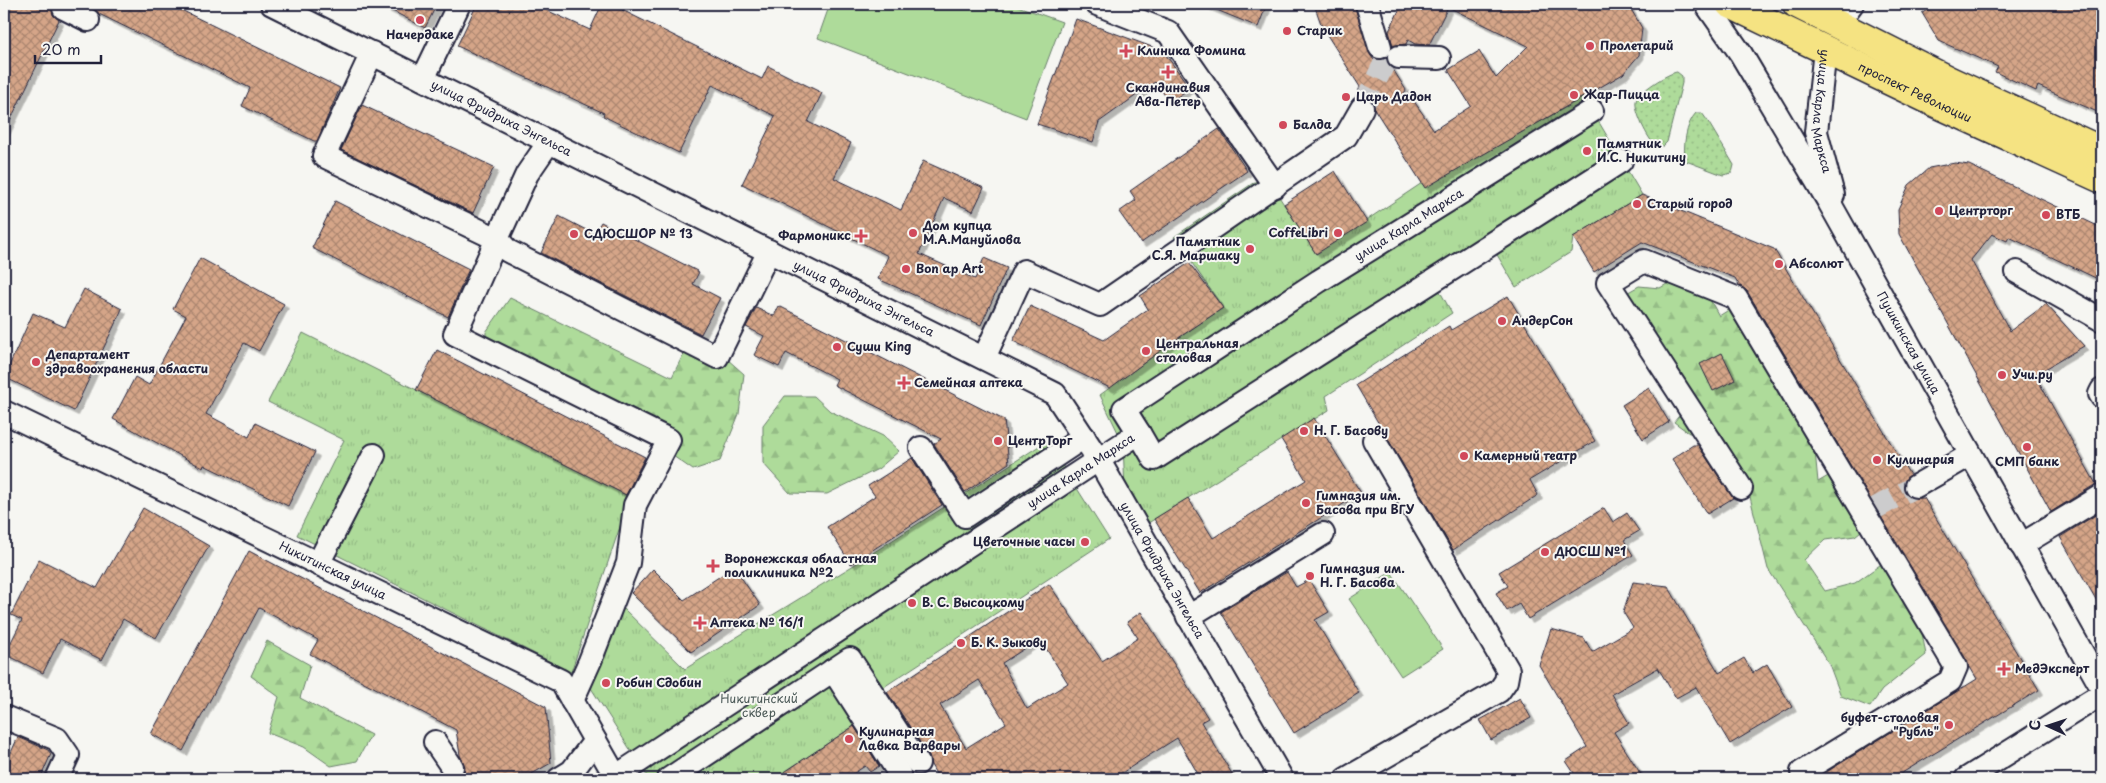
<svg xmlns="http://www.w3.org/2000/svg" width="2106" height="783" font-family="'Playpen Sans',sans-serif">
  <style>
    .grass { fill: url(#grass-dots); stroke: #687e6a }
    .forest { fill: url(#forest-firs); stroke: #687e6a }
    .park { fill: url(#park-tufts); stroke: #687e6a }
    .pitch { fill: #aedb9a; stroke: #687e6a }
    .building { fill: url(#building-cross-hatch); stroke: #22223b; fill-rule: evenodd; filter: url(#shadow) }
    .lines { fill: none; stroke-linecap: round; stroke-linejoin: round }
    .minor-tunnel { stroke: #cccccd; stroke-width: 22; stroke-dasharray: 22 11; stroke-linecap: butt }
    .minor-casing { stroke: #22223b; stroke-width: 26 }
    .major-casing { stroke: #22223b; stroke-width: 31 }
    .minor { stroke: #f6f6f2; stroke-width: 22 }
    .major { stroke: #f5e382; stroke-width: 28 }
    .poi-dot { fill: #d1495b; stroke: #f6f6f2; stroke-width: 2 }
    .labels { text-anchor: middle; stroke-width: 4; stroke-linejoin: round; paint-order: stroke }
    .poi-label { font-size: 12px; font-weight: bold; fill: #22223b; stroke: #f6f6f2; text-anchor: start }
    .street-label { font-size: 12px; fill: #22223b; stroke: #f6f6f2 }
    .park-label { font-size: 12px; fill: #4c5a58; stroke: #f6f6f2 }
  </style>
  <defs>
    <pattern id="grass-dots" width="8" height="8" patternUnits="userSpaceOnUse" patternTransform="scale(1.25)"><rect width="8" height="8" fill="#aedb9a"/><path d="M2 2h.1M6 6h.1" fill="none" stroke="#95bc86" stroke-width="1.8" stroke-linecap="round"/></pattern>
    <pattern id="forest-firs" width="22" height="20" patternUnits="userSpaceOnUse" patternTransform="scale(1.25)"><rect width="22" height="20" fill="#aedb9a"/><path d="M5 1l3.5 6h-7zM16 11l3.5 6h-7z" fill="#95bc86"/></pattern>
    <pattern id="park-tufts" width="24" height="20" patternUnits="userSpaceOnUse" patternTransform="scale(1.25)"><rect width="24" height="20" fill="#aedb9a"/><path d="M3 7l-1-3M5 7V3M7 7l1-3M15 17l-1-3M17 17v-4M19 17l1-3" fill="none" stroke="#95bc86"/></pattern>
    <pattern id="building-cross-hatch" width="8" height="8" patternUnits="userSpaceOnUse" patternTransform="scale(1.25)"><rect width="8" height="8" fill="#d5a588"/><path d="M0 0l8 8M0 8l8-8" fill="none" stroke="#ac8670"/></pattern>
    <filter id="shadow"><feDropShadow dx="4.5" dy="4.5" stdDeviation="0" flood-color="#0004"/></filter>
  </defs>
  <rect width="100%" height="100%" fill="#f6f6f2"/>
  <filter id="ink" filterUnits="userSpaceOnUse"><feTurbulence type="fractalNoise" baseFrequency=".02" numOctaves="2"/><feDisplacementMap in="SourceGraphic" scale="10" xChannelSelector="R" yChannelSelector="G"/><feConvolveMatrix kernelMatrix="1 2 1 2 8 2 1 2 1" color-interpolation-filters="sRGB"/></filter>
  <g filter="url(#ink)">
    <path class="grass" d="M1677 72 1682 76V83L1667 142 1663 146H1656C1648 140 1634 111 1636 101 1638 92 1668 73 1677 72Z
      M1696 113H1702L1707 120 1734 165 1732 173 1723 175 1686 161C1682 149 1686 123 1696 113Z"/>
    <path class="forest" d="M1679 277 1707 294 1719 316 1735 306 1815 451 1818 482 1835 472 1873 521 1855 536 1825 540 1804 560 1825 591 1855 583 1884 562 1892 582 1922 633 1926 655 1882 690 1870 707 1841 696 1829 664 1768 569 1744 473 1720 432 1689 433 1674 422 1695 396 1623 295 1639 286 1660 288Z
      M510 298 672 377 684 353 709 343 744 374 739 414 720 461 693 470 653 442 486 358V332Z
      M785 396H814L830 411 883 436 899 451 878 469 827 494 790 493 763 463V425Z
      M267 641 310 665 300 698 371 735 357 761 331 766 304 747 268 733 279 697 251 676Z"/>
    <path class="park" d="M1584 97 1642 195 1573 237 1571 252 1516 287 1496 253 1438 288 1452 313 1326 396 1329 410 1145 525 1125 491 1123 443 1100 395 1171 343 1223 308 1174 237 1265 175 1316 254 1422 183 1425 187Z
      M303 333 630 497 571 672 297 535 344 440 268 402Z
      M1047 441 1109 539 864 700 872 714 780 775 783 779H649L591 688 621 606 685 669 854 565Z"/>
    <path class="pitch" d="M830 4H1012L1062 22 1026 118 818 38Z
      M1391 572 1443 649 1401 676 1349 599Z"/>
    <path class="building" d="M4 4H52L53 15 59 20 4 133Z
      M85 4H169L340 88 317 141H314L242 106 250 88 99 14Z
      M379 4H437L425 28Z
      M477 4H533L590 30 602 4H625L622 10 762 79 768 66 822 93 808 122 851 143 834 178 901 210 923 161 984 188 973 211 944 198 919 254 975 279 984 258 1007 268 981 325 878 279 888 256 742 184 775 116 712 85 679 153 603 116 604 113 457 46Z
      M1202 4H1267L1258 27Z
      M1314 4H1354L1371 56 1374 60 1386 58 1406 90 1401 99 1409 94 1434 130 1471 106 1448 70 1479 51 1496 78 1528 46 1448 7 1429 45 1415 44 1408 40 1406 44 1393 46 1389 31 1402 4H1628L1642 28 1639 55 1623 74 1425 188 1375 110 1373 101 1368 96H1356L1360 87 1322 27Z
      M1938 4H2102V114L2038 86 2036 91 1995 72 1998 67 1939 41 1922 13Z
      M1076 19 1163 51 1190 88 1170 102 1155 82 1099 122 1093 142 1037 124Z
      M362 105 494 167 473 213 341 150Z
      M1219 129 1247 171 1141 243 1119 212 1136 200 1130 191Z
      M1955 163 1969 165 2102 228V281L2009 237 2007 241 1992 234 1971 260 2010 331 2046 304 2084 346 2035 375 2096 484 2051 512 1899 234 1898 209 1909 185 1929 168Z
      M1335 171 1367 222 1316 254 1284 204Z
      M1642 195 1774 249 1910 475 1903 485 1905 493 1910 498H1924L2039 690 1892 779H1815L1977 679 1747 291 1739 285 1735 278 1642 242 1594 272 1573 237Z
      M335 201 469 269 448 317 312 248Z
      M559 216 594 234 601 222 699 272 693 284 720 298 701 334 541 253Z
      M200 258 284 304 259 351 244 343 206 414 249 437 255 423 315 452 288 506 204 465 203 468 113 419 135 377 149 385 186 316 173 309Z
      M1189 263 1223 308 1171 343 1110 388 1013 341 1030 306 1104 340 1148 309 1140 296Z
      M84 289 122 309 74 411 4 377 33 313 65 327Z
      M1508 296 1595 441 1530 480 1538 495 1453 550 1356 385 1449 326 1451 330Z
      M779 306 1004 420 1009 463 965 492 934 444 941 439 834 385 837 379 786 353 779 367 754 355 764 336 746 327 756 308 774 316Z
      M437 350 645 457 626 495 416 390Z
      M1722 353 1735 380 1713 391 1700 364Z
      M1649 388 1669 422 1643 439 1622 405Z
      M1314 418 1361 493 1200 593 1154 519 1188 498 1213 538 1306 480 1281 439Z
      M1693 445H1698L1733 498 1707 514 1672 459Z
      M912 458 942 505 851 564 827 527 875 496 868 486Z
      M143 508 209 546 156 638 123 619 102 660 60 639 43 673 5 654 22 620 11 615 39 559 97 588Z
      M1604 508 1613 522 1627 513 1639 531 1624 540 1633 555 1528 619 1519 604 1507 611 1496 593 1508 586 1499 572Z
      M2102 511V610L2060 537Z
      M249 551 546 707 551 763 523 779H456L464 773 465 767 460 755 456 730 310 654 318 640 259 608 183 751 151 734Z
      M734 567 760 605 691 652 631 593 653 569 684 600Z
      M1287 572 1296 587 1309 580 1329 612 1315 620 1359 693 1294 733 1221 612Z
      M1633 582 1668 586 1719 673 1744 658 1753 673 1767 664 1792 707 1730 744 1696 687 1676 698 1658 668 1612 694 1629 723 1614 732 1644 779H1578L1566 761 1587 747 1539 665 1551 629 1584 638 1592 652 1633 628 1623 612Z
      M1049 584 1102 661 1138 638 1127 622 1141 612 1208 718 1201 722 1235 779H1201L1177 738 1112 779H939L931 765 929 756 887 692ZM1040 639 1068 683 1027 709 1002 663ZM979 680 1006 723 966 748 940 705Z
      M1520 698 1531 718 1491 740 1480 720Z
      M854 726 879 766 870 772 865 766 845 779H774Z
      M18 737 48 750 51 754 40 779H4V768Z"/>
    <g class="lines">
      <path class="minor-tunnel" d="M1362 108 1390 52
        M1874 509 1916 486"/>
      <defs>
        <g id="minor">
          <path id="s1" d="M272 4 1055 394 1098 459 1282 779"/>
          <path d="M1097 4 1168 32 1275 186"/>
          <path d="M1367 4 1380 47"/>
          <path id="s2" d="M1706 4 1741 54 1829 202 2102 688"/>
          <path d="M64 8 88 20"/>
          <path d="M1837 24 1852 4"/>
          <path id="s3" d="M1825 50 1816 132 1833 195"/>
          <path d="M372 53 324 156 497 239 527 174 549 142"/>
          <path d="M1399 57 1439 58"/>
          <path d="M423 79 459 4"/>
          <path d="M2017 272 2102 320"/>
          <path d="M984 358 1024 271 1100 305 1346 136 1362 108"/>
          <path d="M2102 390 2100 394 2102 397"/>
          <path id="s4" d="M4 412 561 681 617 779"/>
          <path d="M1139 433 1154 459 1621 161"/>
          <path d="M921 448 965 516 1084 437"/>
          <path d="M1916 486 1970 455"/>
          <path d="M1741 488 1608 283 1644 261 1736 298 1956 667 1950 681 1802 772"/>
          <path d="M2021 545 2102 496"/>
          <path d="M318 564 374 455"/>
          <path d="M1188 617 1323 534"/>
          <path d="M833 670 899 773"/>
          <path d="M572 701 590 661 628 563 635 505 669 440 455 334 497 239 508 251 717 357 769 251"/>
          <path d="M4 717 57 739 68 755 57 779"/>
          <path d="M435 742 452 767"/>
          <path d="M559 779 572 771 595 741"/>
          <path id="s5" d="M612 779 1139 433 1124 409 1319 281 1592 111"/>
          <path d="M669 779 850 659 918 763"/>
          <path d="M1346 779 1499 691 1506 681 1508 670 1374 440"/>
          <path d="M1966 779 2102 694"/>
        </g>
        <g id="major">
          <path id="s6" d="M1730 4 1938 104 2102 179"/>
          <path d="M1797 4 1950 81 2102 151"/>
        </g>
      </defs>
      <use href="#minor" class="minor-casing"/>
      <use href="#major" class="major-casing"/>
      <use href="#minor" class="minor"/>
      <use href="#major" class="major"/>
    </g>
  </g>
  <g class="poi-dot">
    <circle cx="420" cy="20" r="5"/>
    <circle cx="1287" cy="31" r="5"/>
    <circle cx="1590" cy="46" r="5"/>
    <path d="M1123.5 43.5h5v5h5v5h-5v5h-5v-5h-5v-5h5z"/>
    <path d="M1165.5 64.5h5v5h5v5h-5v5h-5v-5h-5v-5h5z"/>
    <circle cx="1574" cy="95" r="5"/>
    <circle cx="1346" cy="97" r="5"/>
    <circle cx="1283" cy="125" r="5"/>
    <circle cx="1587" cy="151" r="5"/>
    <circle cx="1637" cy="204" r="5"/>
    <circle cx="1939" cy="211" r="5"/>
    <circle cx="2046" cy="215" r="5"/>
    <circle cx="913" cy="233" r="5"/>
    <circle cx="1338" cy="233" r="5"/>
    <circle cx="574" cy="234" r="5"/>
    <path d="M858.5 228.5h5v5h5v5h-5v5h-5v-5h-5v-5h5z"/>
    <circle cx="1250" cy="249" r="5"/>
    <circle cx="1779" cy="264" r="5"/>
    <circle cx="906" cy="269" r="5"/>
    <circle cx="1502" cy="321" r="5"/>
    <circle cx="837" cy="347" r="5"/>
    <circle cx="1146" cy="351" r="5"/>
    <circle cx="36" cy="362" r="5"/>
    <circle cx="2002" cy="375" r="5"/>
    <path d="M901.5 375.5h5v5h5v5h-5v5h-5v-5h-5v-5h5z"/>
    <circle cx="1304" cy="431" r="5"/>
    <circle cx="998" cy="441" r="5"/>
    <circle cx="2027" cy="447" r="5"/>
    <circle cx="1464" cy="456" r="5"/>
    <circle cx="1877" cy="460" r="5"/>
    <circle cx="1306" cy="503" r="5"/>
    <circle cx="1085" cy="542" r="5"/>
    <circle cx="1545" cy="552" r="5"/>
    <path d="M710.5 558.5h5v5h5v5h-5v5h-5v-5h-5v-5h5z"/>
    <circle cx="1310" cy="576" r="5"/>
    <circle cx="912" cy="603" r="5"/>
    <path d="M697.5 615.5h5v5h5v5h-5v5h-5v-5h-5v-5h5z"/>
    <circle cx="961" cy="643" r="5"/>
    <path d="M2001.5 661.5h5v5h5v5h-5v5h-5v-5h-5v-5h5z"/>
    <circle cx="606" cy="683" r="5"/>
    <circle cx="1949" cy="725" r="5"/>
    <circle cx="849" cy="739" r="5"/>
  </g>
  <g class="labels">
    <g class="poi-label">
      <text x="1297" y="35">Старик</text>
      <text x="420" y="39" text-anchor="middle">Начердаке</text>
      <text x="1600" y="50">Пролетарий</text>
      <text x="1137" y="55">Клиника Фомина</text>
      <text x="1168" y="92" text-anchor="middle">Скандинавия<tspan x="1168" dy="14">Ава-Петер</tspan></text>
      <text x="1584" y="99">Жар-Пицца</text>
      <text x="1356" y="101">Царь Дадон</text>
      <text x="1293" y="129">Балда</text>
      <text x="1597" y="148">Памятник<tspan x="1597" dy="14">И.С. Никитину</tspan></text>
      <text x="1647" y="208">Старый город</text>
      <text x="1949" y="215">Центрторг</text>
      <text x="2056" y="219">ВТБ</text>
      <text x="923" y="230">Дом купца<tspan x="923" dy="14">М.А.Мануйлова</tspan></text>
      <text x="1328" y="237" text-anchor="end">CoffeLibri</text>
      <text x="584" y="238">СДЮСШОР № 13</text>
      <text x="851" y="240" text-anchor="end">Фармоникс</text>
      <text x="1240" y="246" text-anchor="end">Памятник<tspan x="1240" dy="14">С.Я. Маршаку</tspan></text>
      <text x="1789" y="268">Абсолют</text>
      <text x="916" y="273">Bon ap Art</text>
      <text x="1512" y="325">АндерСон</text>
      <text x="1156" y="348">Центральная<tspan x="1156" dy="14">столовая</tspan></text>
      <text x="847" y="351">Суши King</text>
      <text x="46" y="359">Департамент<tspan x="46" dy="14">здравоохранения области</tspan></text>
      <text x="2012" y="379">Учи.ру</text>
      <text x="914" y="387">Семейная аптека</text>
      <text x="1314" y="435">Н. Г. Басову</text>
      <text x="1008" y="445">ЦентрТорг</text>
      <text x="1474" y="460">Камерный театр</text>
      <text x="1887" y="464">Кулинария</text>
      <text x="2027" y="466" text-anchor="middle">СМП банк</text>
      <text x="1316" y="500">Гимназия им.<tspan x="1316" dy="14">Басова при ВГУ</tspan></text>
      <text x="1075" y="546" text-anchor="end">Цветочные часы</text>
      <text x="1555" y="556">ДЮСШ №1</text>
      <text x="724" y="563">Воронежская областная<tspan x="724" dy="14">поликлиника №2</tspan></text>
      <text x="1320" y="573">Гимназия им.<tspan x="1320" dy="14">Н. Г. Басова</tspan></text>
      <text x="922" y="607">В. С. Высоцкому</text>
      <text x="710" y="627">Аптека № 16/1</text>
      <text x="971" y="647">Б. К. Зыкову</text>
      <text x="2015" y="673">МедЭксперт</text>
      <text x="616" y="687">Робин Сдобин</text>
      <text x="1939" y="722" text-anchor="end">буфет-столовая<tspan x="1939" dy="14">"Рубль"</tspan></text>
      <text x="859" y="736">Кулинарная<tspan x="859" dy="14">Лавка Варвары</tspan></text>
    </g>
    <g class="street-label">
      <text dy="4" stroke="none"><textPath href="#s6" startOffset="205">проспект Революции</textPath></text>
      <text dy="4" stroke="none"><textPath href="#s3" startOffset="62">улица Карла Маркса</textPath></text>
      <text dy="4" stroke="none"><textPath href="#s1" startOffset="256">улица Фридриха Энгельса</textPath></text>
      <text dy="4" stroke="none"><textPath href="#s5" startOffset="998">улица Карла Маркса</textPath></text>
      <text dy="4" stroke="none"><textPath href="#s1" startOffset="661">улица Фридриха Энгельса</textPath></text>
      <text dy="4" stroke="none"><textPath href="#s2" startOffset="395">Пушкинская улица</textPath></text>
      <text dy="4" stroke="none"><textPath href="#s5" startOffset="561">улица Карла Маркса</textPath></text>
      <text dy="4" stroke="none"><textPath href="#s1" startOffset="1081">улица Фридриха Энгельса</textPath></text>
      <text dy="4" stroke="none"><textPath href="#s4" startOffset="365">Никитинская улица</textPath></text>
    </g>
    <g class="park-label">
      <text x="759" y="703">Никитинский<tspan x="759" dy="14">сквер</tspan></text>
    </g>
  </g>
  <rect width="2106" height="783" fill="none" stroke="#f6f6f2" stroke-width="20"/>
  <rect x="10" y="10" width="2086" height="763" fill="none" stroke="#22223b" stroke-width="2" filter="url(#ink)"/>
  <g transform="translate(2048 726) rotate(273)" stroke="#f6f6f2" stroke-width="4" paint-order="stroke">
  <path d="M0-4L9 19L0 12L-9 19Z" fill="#22223b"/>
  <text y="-8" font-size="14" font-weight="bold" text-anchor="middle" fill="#22223b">С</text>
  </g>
  <path d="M35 55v8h66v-8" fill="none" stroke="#22223b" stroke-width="2.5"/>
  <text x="42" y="55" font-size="15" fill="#22223b" stroke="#f6f6f2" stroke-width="4" paint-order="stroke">20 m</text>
</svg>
